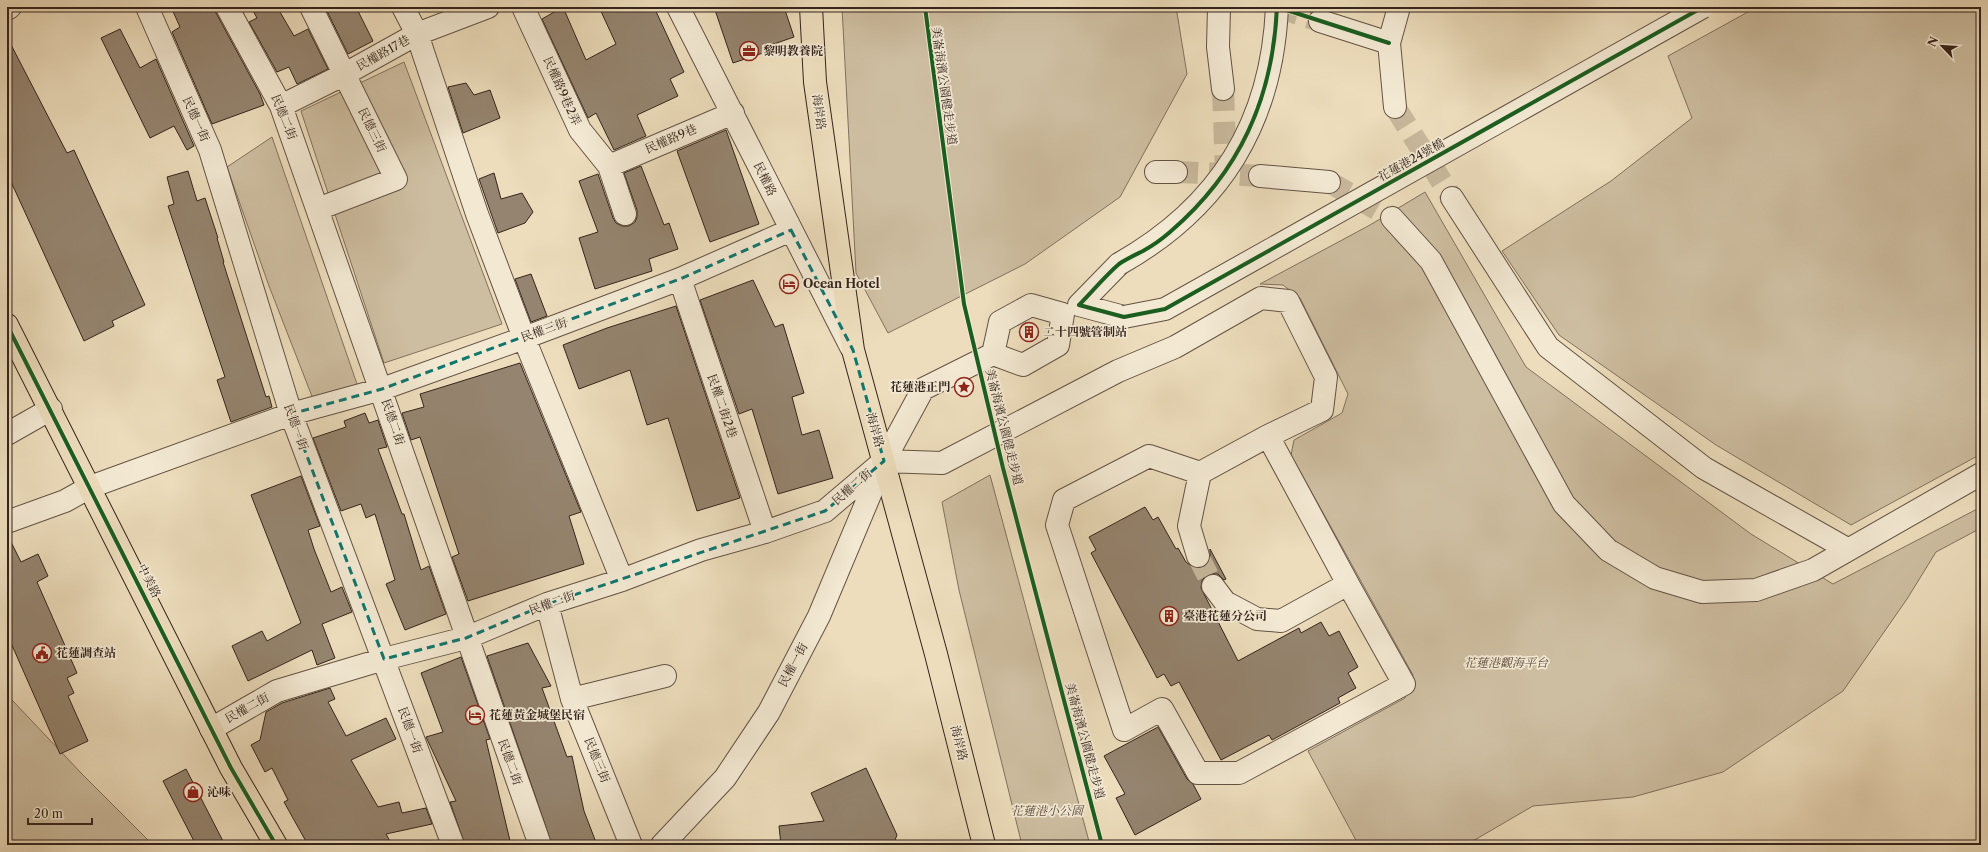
<svg xmlns="http://www.w3.org/2000/svg" width="1988" height="852" font-family="'Libre Caslon Text','Noto Serif TC',serif">
  <style>
    .green { fill: #cebea1; stroke: #82715e }
    .building { fill: #95846f; stroke: #35241c }
    .lines { fill: none; stroke-linecap: round; stroke-linejoin: round }
    .minor-tunnel { stroke: #c8b89c; stroke-width: 22; stroke-dasharray: 22 11; stroke-linecap: butt }
    .minor-casing { stroke: #635244; stroke-width: 24 }
    .major-casing { stroke: #35241c; stroke-width: 24 }
    .minor { stroke: #f3e9d3; stroke-width: 22 }
    .major { stroke: #edddbc; stroke-width: 22 }
    .minor-bridge-casing { stroke: #635244; stroke-width: 24; stroke-linecap: butt }
    .minor-bridge { stroke: #f3e9d3; stroke-width: 22 }
    .cycleway-casing { stroke: #f3e9d3; stroke-width: 6 }
    .cycleway { stroke: #1b5e20; stroke-width: 4 }
    .marked { fill: none; stroke: #0f766e; stroke-width: 3; stroke-dasharray: 8 5; stroke-linejoin: round }
    .labels { text-anchor: middle; stroke-width: 3.5; stroke-linejoin: round; paint-order: stroke }
    .poi-label { font-size: 12px; font-weight: bold; fill: #35241c; stroke: #f3e9d3; text-anchor: start }
    .street-label { font-size: 12px; fill: #35241c; stroke: #f3e9d3 }
    .park-label { font-size: 12px; font-style: italic; fill: #5b4a3d; stroke: #f3e9d3 }
  </style>
  <rect width="100%" height="100%" fill="#edddbc"/>
  <filter id="stains"><feTurbulence type="fractalNoise" baseFrequency=".005" numOctaves="4"/><feColorMatrix values="0 0 0 0 .2 0 0 0 0 .09 0 0 0 0 .02 0 0 0 .5 -.17"/></filter>
  <radialGradient id="worn" r=".72"><stop offset=".6" stop-color="#630" stop-opacity="0"/><stop offset="1" stop-color="#630" stop-opacity=".3"/></radialGradient>
  <path class="green" d="M842 7H1176L1187 74 1120 197 1025 264 888 333 856 273Z
    M1757 7H1981V454L1851 525 1716 445 1559 335 1502 251 1611 181 1692 118 1668 56Z
    M404 62 502 324 384 363 301 111Z
    M272 137 359 390 315 404 269 286 227 167Z
    M1425 192 1526 367 1751 534 1833 584 1981 507V528L1936 552 1907 599 1843 691 1723 772 1633 797 1533 806 1466 845H1357L1358 844 1308 751 1405 698 1413 675 1291 455 1294 440 1342 413 1348 394 1300 298 1283 285 1260 284 1370 225Z
    M990 475 1090 845H1022L959 590 942 502Z
    M7 699 12 700 82 774 153 845H7Z"/>
  <path class="building" d="M171 7H215L216 13 260 94 264 105 212 124 172 32 180 27Z
    M251 7H277L294 36 308 29 328 69 297 84 289 67 277 72 249 22 257 18Z
    M325 7H356L373 41 348 54Z
    M563 7 586 60 616 44 599 7H654L684 72 670 79 678 96 637 115 646 136 614 150 596 113 588 118 542 19Z
    M714 7H784L794 37 768 46 769 51 733 63Z
    M120 29 140 68 156 59 194 146 187 150 174 126 150 138 101 38Z
    M7 37 67 153 74 150 145 305 112 321 114 326 84 341 7 173Z
    M466 83 474 95 490 90 500 118 463 133 448 87Z
    M726 130 759 224 710 242 677 151Z
    M641 166 664 225 669 223 678 249 649 259 652 271 595 289 579 238 598 232 579 181 598 174 613 218 616 223 622 226H629L635 222 637 217V210L624 173Z
    M188 171 197 201 205 198 218 238H217L224 262H223L266 397 269 396 272 407 231 422 217 380 225 377 168 206 174 204 167 177Z
    M494 173 501 199 522 193 533 212 525 223 498 233 479 179Z
    M531 274 547 316 531 322 515 279Z
    M753 280 775 327 783 324 804 393 792 397 802 435 819 430 833 478 778 494 752 409 739 414 700 300Z
    M676 306 740 498 697 511 668 418 647 425 630 370 579 389 563 345 607 328Z
    M520 363 581 512 569 516 584 564 468 601 452 557 459 554 420 437 411 440 402 413 424 407 420 394Z
    M365 413 369 423 378 420 387 447 378 449 402 514H404L421 570 429 566 446 614 405 630 386 584 395 580 375 514 366 518 361 504 341 511 313 438 346 427 344 421Z
    M301 476 320 526 308 530 314 549 331 592 342 587 352 612 322 624 335 658 317 665 312 650 248 681 232 646 262 631 267 641 301 623 251 495Z
    M1145 507 1153 520 1158 517 1176 549 1178 548 1186 562 1190 565 1195 568H1201L1207 565 1210 558V549L1226 579 1224 580 1218 574H1211L1205 576 1202 581 1201 588 1238 661 1299 628 1301 633 1321 622 1329 636 1339 631 1358 667 1348 673 1356 688 1338 698 1340 703 1272 740 1269 735 1221 760 1179 682 1171 686 1164 674 1157 678 1091 553 1096 550 1089 537Z
    M7 534 21 562 38 554 48 576 37 582 77 673 67 678 74 693 68 696 88 741 60 754 7 634Z
    M528 643 551 686 542 688 567 757 572 756 584 811 597 845H552L487 656Z
    M461 657 490 739 486 740 511 845H465L450 802 456 801 426 737 443 732 421 673Z
    M330 688 335 699 328 702 346 736 386 718 396 739 351 760 378 807 399 802 402 813 426 808 432 824 386 834 392 845H308L284 802 288 800 272 768 265 772 251 745 260 740 266 712 282 703Z
    M1158 727 1187 779 1193 784 1201 799 1135 835 1116 798 1125 794 1104 756Z
    M866 768 897 835 893 845H781L779 826 824 821 811 793Z
    M186 769 225 845H196L163 781Z"/>
  <g class="lines">
    <path class="minor-tunnel" d="M1277 7 1320 21
      M1223 89 1226 174 1260 176
      M1395 107 1452 198
      M1176 172 1226 174
      M1329 182 1392 218
      M1198 556 1213 586"/>
    <defs>
      <path id="minor" d="M147 7 210 150 291 414 453 845
        M227 7 281 106 540 845
        M311 7 396 179 318 209
        M403 7 417 34 477 214 524 338 622 580
        M523 7 580 130 609 166 625 214
        M678 7 851 347
        M1219 7 1218 47 1223 89
        M7 9 10 7
        M1320 21 1389 43
        M281 106 345 74 417 34 488 7
        M1395 107 1389 43 1399 7
        M609 166 733 113
        M1156 172H1176
        M1260 176 1329 182
        M1452 198 1548 347 1704 468 1847 549
        M1392 218 1431 261 1564 504 1608 550 1655 578 1702 592 1756 590 1813 570 1981 474
        M1119 264 1079 305 1124 317
        M680 279 765 532
        M1031 305 1063 314 1058 345 1023 365 993 354 1000 322Z
        M7 434 51 409
        M1268 436 1348 584
        M884 461 942 463 1118 371 1175 347 1261 298 1288 301 1326 377 1322 410 1268 436 1200 473 1189 526 1198 556
        M1200 473 1149 456 1064 500 1057 525 1124 730 1162 709 1198 773H1239L1404 684 1348 584 1281 621 1257 619 1225 602 1213 586
        M7 522 65 501 90 487 291 414 382 389 524 338 680 279 791 230
        M547 604 572 699 631 845
        M572 699 665 676
        M211 729 277 691 384 659 466 638 547 604 622 580 701 550 765 532 825 511 884 461
        M662 845 725 778 769 712 819 616 884 461 923 389 993 354"/>
      <path id="major" d="M811 7 815 82 853 350 936 654 984 845
        M7 325 231 768 276 845"/>
    </defs>
    <use href="#minor" class="minor-casing"/>
    <use href="#major" class="major-casing"/>
    <use href="#minor" class="minor"/>
    <use href="#major" class="major"/>
    <defs>
      <path id="minor-bridge" d="M1119 264C1220 207 1272 123 1277 7
        M1124 317 1165 309 1703 7"/>
    </defs>
    <use href="#minor-bridge" class="minor-bridge-casing"/>
    <use href="#minor-bridge" class="minor-bridge"/>
    <defs>
      <path id="cycleway" d="M925 7 964 304 1003 468 1102 845
        M1389 43 1277 7C1273 98 1240 172 1170 232 1162 239 1152 246 1143 251 1135 255 1126 259 1119 264 1105 276 1092 292 1079 305L1124 317 1165 309 1703 7
        M7 325 231 768 276 845"/>
    </defs>
    <use href="#cycleway" class="cycleway-casing"/>
    <use href="#cycleway" class="cycleway"/>
  </g>
  <path class="marked" d="M791 230 853 350 884 461 825 511 547 604 466 638 384 659 291 414 382 389 680 279Z"/>
  <defs>
    <symbol id="office-ring" viewBox="-11 -11 22 22"><circle r="9.5" fill="#f3e9d3" stroke="#8f2418" stroke-width="1.5"/><path d="M-6-3h4V-5.5h4V-3h4V5H-6ZM-1-4.5V-3h2v-1.5ZM-6 0V1H6V0Z" fill="#8f2418"/></symbol>
    <symbol id="hotel-ring" viewBox="-11 -11 22 22"><circle r="9.5" fill="#f3e9d3" stroke="#8f2418" stroke-width="1.5"/><path d="M-6-4.5h1.5V1H6V5H4.5V3h-9V5H-6ZM-4 0a1.8 1.8 0 1 1 3.6 0ZM.5 0V-2.5h3Q6-2.5 6 0Z" fill="#8f2418"/></symbol>
    <symbol id="building-ring" viewBox="-11 -11 22 22"><circle r="9.5" fill="#f3e9d3" stroke="#8f2418" stroke-width="1.5"/><path d="M-4-6H4V6H1V3H-1V6H-4ZM-2.5-4.3h1.7v1.8h-1.7ZM.8-4.3h1.7v1.8H.8ZM-2.5-1h1.7V.8h-1.7ZM.8-1h1.7V.8H.8Z" fill="#8f2418"/></symbol>
    <symbol id="sight-ring" viewBox="-11 -11 22 22"><circle r="9.5" fill="#f3e9d3" stroke="#8f2418" stroke-width="1.5"/><path d="M0-6L1.8-2.2L6-1.7L2.9 1.2L3.7 5.4L0 3.3L-3.7 5.4L-2.9 1.2L-6-1.7L-1.8-2.2Z" fill="#8f2418"/></symbol>
    <symbol id="civic-ring" viewBox="-11 -11 22 22"><circle r="9.5" fill="#f3e9d3" stroke="#8f2418" stroke-width="1.5"/><path d="M-.6-6.5H3V-4.5H.6V-3L4-1V1h2V6H-6V1h2V-1L-.6-3ZM-1.2 2.5V6h2.4V2.5Z" fill="#8f2418"/></symbol>
    <symbol id="shop-ring" viewBox="-11 -11 22 22"><circle r="9.5" fill="#f3e9d3" stroke="#8f2418" stroke-width="1.5"/><path d="M-5-2.5h2.3a2.7 3.5 0 0 1 5.4 0H5L5.5 6h-11ZM-1.5-2.5h3a1.5 2.3 0 0 0-3 0Z" fill="#8f2418"/></symbol>
  </defs>
  <g fill-rule="evenodd">
    <use href="#office-ring" x="738" y="40" width="22" height="22"/>
    <use href="#hotel-ring" x="778" y="273" width="22" height="22"/>
    <use href="#building-ring" x="1018" y="321" width="22" height="22"/>
    <use href="#sight-ring" x="953" y="376" width="22" height="22"/>
    <use href="#building-ring" x="1158" y="605" width="22" height="22"/>
    <use href="#civic-ring" x="31" y="642" width="22" height="22"/>
    <use href="#hotel-ring" x="464" y="704" width="22" height="22"/>
    <use href="#shop-ring" x="182" y="781" width="22" height="22"/>
  </g>
  <g class="labels">
    <g class="poi-label">
      <text x="763" y="55">黎明教養院</text>
      <text x="803" y="288">Ocean Hotel</text>
      <text x="1043" y="336">二十四號管制站</text>
      <text x="950" y="391" text-anchor="end">花蓮港正門</text>
      <text x="1183" y="620">臺港花蓮分公司</text>
      <text x="56" y="657">花蓮調查站</text>
      <text x="489" y="719">花蓮黃金城堡民宿</text>
      <text x="207" y="796">沁味</text>
    </g>
    <g class="street-label">
      <text transform="translate(383 53) rotate(-29)" y="4">民權路17巷</text>
      <text transform="translate(944 86) rotate(82)" y="4">美崙海濱公園健走步道</text>
      <text transform="translate(562 91) rotate(66)" y="4">民權路9巷2弄</text>
      <text transform="translate(819 112) rotate(82)" y="4">海岸路</text>
      <text transform="translate(284 117) rotate(68)" y="4">民德二街</text>
      <text transform="translate(196 119) rotate(66)" y="4">民德一街</text>
      <text transform="translate(372 130) rotate(64)" y="4">民德三街</text>
      <text transform="translate(671 139) rotate(-23)" y="4">民權路9巷</text>
      <text transform="translate(1411 160) rotate(-29)" y="4">花蓮港24號橋</text>
      <text transform="translate(765 179) rotate(64)" y="4">民權路</text>
      <text transform="translate(544 330) rotate(-20)" y="4">民權三街</text>
      <text transform="translate(722 406) rotate(71)" y="4">民權二街2巷</text>
      <text transform="translate(393 422) rotate(71)" y="4">民德二街</text>
      <text transform="translate(296 427) rotate(70)" y="4">民德一街</text>
      <text transform="translate(1004 427) rotate(76)" y="4">美崙海濱公園健走步道</text>
      <text transform="translate(875 430) rotate(74)" y="4">海岸路</text>
      <text transform="translate(852 487) rotate(-41)" y="4">民權二街</text>
      <text transform="translate(149 581) rotate(63)" y="4">中美路</text>
      <text transform="translate(552 603) rotate(-20)" y="4">民權二街</text>
      <text transform="translate(793 665) rotate(-62)" y="4">民權一街</text>
      <text transform="translate(247 708) rotate(-29)" y="4">民權二街</text>
      <text transform="translate(410 730) rotate(70)" y="4">民德一街</text>
      <text transform="translate(1085 741) rotate(75)" y="4">美崙海濱公園健走步道</text>
      <text transform="translate(959 743) rotate(76)" y="4">海岸路</text>
      <text transform="translate(597 760) rotate(68)" y="4">民德三街</text>
      <text transform="translate(510 762) rotate(70)" y="4">民德二街</text>
    </g>
    <g class="park-label">
      <text x="1506" y="667">花蓮港觀海平台</text>
      <text x="1047" y="815">花蓮港小公園</text>
    </g>
  </g>
  <rect width="1988" height="852" fill="none" stroke="#edddbc" stroke-width="24"/>
  <rect x="8" y="8" width="1972" height="836" fill="none" stroke="#35241c" stroke-width="2"/>
  <rect x="12" y="12" width="1964" height="828" fill="none" stroke="#35241c"/>
  <g transform="translate(1942 46) rotate(295)" stroke="#f3e9d3" stroke-width="3" paint-order="stroke">
  <path d="M0-3L7 15L0 10L-7 15Z" fill="#35241c"/>
  <text y="-6" font-size="11" font-weight="bold" text-anchor="middle" fill="#35241c">N</text>
  </g>
  <path d="M28 818v6h64v-6" fill="none" stroke="#35241c" stroke-width="2"/>
  <text x="34" y="818" font-size="12" fill="#35241c" stroke="#f3e9d3" stroke-width="3" paint-order="stroke">20 m</text>
  <rect width="100%" height="100%" filter="url(#stains)"/>
  <rect width="100%" height="100%" fill="url(#worn)"/>
</svg>
